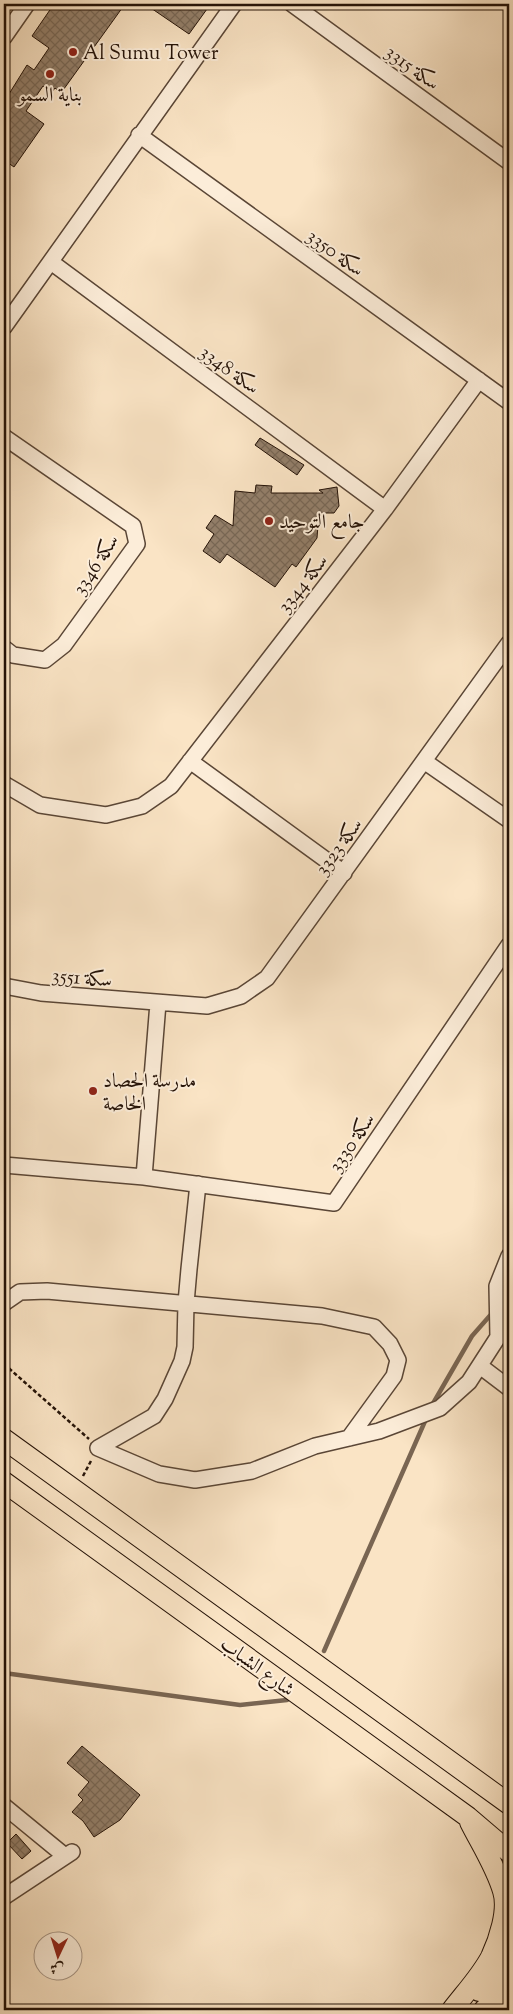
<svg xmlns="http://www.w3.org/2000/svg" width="513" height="2014" font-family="'Sorts Mill Goudy',Amiri,serif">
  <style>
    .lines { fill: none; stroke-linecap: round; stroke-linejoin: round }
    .stream { stroke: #796552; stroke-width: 4.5 }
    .building { fill: url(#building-cross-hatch); stroke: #241207 }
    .minor-casing { stroke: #5a4636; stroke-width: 18 }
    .major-casing { stroke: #241207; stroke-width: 22 }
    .path { stroke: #241207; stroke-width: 2.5; stroke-dasharray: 4 2.5; stroke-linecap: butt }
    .minor { stroke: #fcedd9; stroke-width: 15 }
    .major { stroke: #fae4c5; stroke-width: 20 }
    .poi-dot { fill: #8f2418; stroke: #fcedd9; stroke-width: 2 }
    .labels { text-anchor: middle; stroke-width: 4; stroke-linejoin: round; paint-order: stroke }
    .poi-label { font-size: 20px; fill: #241207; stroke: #fcedd9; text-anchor: start }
    .street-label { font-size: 20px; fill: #241207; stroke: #fcedd9 }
  </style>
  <defs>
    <pattern id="building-cross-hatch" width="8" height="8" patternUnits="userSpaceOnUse" patternTransform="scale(1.25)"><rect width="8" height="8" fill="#937f6a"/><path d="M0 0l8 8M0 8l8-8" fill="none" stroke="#786755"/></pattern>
  </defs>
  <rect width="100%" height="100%" fill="#fae4c5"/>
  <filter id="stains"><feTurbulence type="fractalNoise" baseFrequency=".004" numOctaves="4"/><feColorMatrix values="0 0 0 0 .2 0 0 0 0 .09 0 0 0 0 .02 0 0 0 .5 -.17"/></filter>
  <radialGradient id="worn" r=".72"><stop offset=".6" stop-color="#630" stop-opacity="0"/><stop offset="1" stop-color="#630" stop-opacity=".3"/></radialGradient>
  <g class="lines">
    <path class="stream" d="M502 1302 509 1293
      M431 1407 472 1336 494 1311
      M324 1651 426 1419
      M4 1673 240 1705 287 1700"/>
  </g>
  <path class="building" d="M54 4H125L61 93 55 88 52 92 43 86 26 111 44 124 14 167 4 160V102L27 65 34 70 49 48 32 36Z
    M145 4H200L207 9 189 34Z
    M260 438 304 465 297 475 255 445Z
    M256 485 272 486 271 493H323L319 490 337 487 339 506 334 513H319L317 538 296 567 292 564 275 587 227 554 220 563 203 551 214 534 206 528 215 515 233 526 235 491 255 493Z
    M82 1746 140 1795 120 1820 94 1837 83 1821 72 1812 83 1800 78 1795 89 1782 67 1763Z
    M16 1834 31 1851 22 1859 7 1843Z"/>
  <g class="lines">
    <defs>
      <path id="minor" d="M292 4 509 162
        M4 37 27 4
        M139 135 509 402
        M51 262 385 509
        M4 327 234 4
        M4 437 133 526 137 544 64 645 45 660 13 655 4 648
        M190 761 344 873
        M424 761 509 820
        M4 784 40 805 106 815 142 806 171 786 385 509 479 380
        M4 986 41 993 207 1006 241 996 267 978 509 643
        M4 1165 144 1177 334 1203 509 945
        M144 1177 158 1003
        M198 1184 189 1269 186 1303 185 1347 182 1361 165 1399 154 1416 98 1448 159 1474 195 1480 252 1471 315 1446 379 1431 440 1408 469 1382 498 1337 509 1331
        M4 1303 20 1292 47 1291 322 1316 374 1327 390 1344 398 1360 394 1376 349 1438
        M498 1337 497 1286 509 1256
        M480 1366 509 1388
        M4 1806 65 1856
        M4 1897 72 1852"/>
      <path id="major" d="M4 1439 509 1804
        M4 1482 468 1817 509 1852
        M479 1991 509 1961
        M452 2010C465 1993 481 1976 491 1957 499 1940 509 1910 503 1891 496 1867 481 1844 470 1822
        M484 2010 509 1989"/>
    </defs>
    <use href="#minor" class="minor-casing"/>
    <use href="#major" class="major-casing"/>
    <path class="path" d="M4 1364 89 1439
      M83 1476 92 1459
      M4 1653 6 1662 4 1668"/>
    <use href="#minor" class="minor"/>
    <use href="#major" class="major"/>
  </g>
  <g class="poi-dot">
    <circle cx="73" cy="52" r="5"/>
    <circle cx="50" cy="74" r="5"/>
    <circle cx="269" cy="521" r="5"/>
    <circle cx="93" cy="1091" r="5"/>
  </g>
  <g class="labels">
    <g class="poi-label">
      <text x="83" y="59">Al Sumu Tower</text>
      <text x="50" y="101" text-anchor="middle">بناية السمو</text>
      <text x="279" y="528">جامع التوحيد</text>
      <text x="103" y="1087">مدرسة الحصاد<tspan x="103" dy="23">الخاصة</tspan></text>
    </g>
    <g class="street-label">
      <text transform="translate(413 67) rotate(36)" y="7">سكة 3315</text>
      <text transform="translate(336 252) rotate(36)" y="7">سكة 3350</text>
      <text transform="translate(230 369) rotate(36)" y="7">سكة 3348</text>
      <text transform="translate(95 564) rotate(-57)" y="7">سكة 3346</text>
      <text transform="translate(302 583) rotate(-52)" y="7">سكة 3344</text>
      <text transform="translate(338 846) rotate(-54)" y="7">سكة 3323</text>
      <text transform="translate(82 977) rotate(5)" y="7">سكة 3551</text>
      <text transform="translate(351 1142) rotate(-56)" y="7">سكة 3330</text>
      <text transform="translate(258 1666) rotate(36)" y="7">شارع الشباب</text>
    </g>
  </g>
  <rect width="513" height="2014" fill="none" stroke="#fae4c5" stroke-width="20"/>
  <rect x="5" y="5" width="503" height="2004" fill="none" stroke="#241207" stroke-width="2.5"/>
  <rect x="10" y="10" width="493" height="1994" fill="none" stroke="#241207"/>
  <g transform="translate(58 1956) rotate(184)"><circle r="24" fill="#fcedd9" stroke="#a69585"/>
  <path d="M0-4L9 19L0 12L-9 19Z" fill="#8f2418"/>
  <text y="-8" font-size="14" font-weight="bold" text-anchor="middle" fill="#241207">ش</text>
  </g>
  <rect width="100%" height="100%" filter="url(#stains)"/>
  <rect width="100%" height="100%" fill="url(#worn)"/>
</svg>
